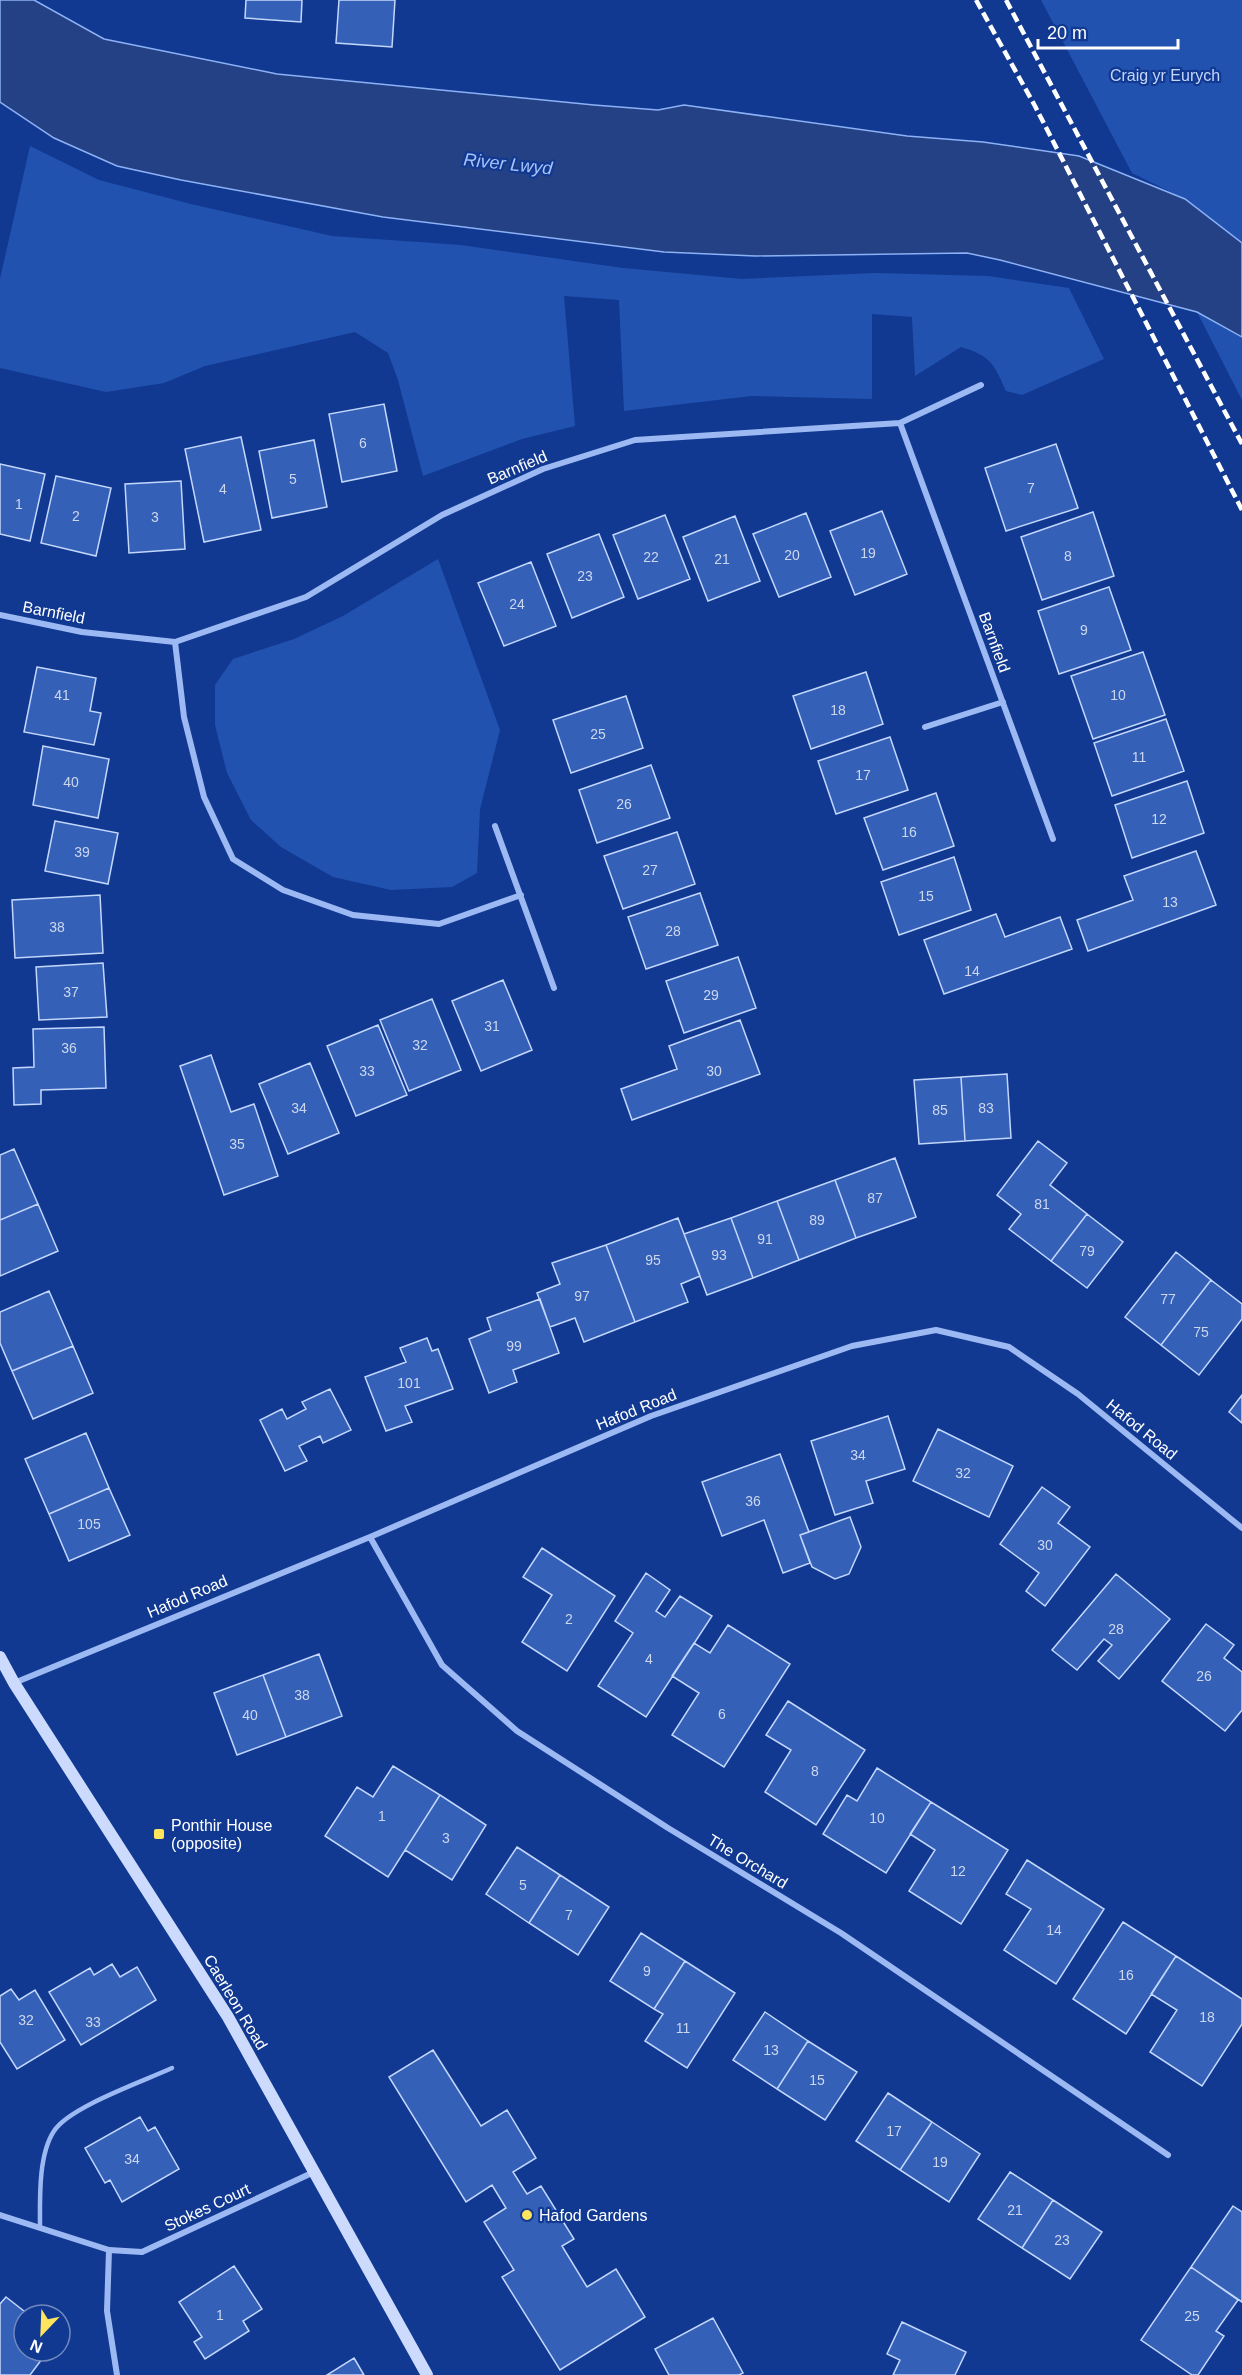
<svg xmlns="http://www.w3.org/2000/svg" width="1242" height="2375" font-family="Helvetica,sans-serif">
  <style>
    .green { fill: #2252b0 }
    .water { fill: #234184; stroke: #8db1f6; stroke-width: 1.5 }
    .building { fill: #3460b8; stroke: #c3d7fd; stroke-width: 1.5 }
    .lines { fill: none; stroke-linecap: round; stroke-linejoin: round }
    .lane { stroke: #9cb9f3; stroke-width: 4.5 }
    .street { stroke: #9cb9f3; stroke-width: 6 }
    .secondary { stroke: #cbdafd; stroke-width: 12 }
    .rail { stroke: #fff; stroke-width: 4.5; stroke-dasharray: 10 4.5; stroke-linecap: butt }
    .poi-dot { fill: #ffe45e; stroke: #113991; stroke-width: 2 }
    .labels { text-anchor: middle; stroke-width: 4.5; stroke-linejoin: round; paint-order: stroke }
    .number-label { font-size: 14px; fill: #ccd7ed }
    .park-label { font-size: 16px; fill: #c3d7fd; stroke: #113991 }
    .street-label { font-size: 16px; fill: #fff; stroke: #113991 }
    .poi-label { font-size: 16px; fill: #fff; stroke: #113991; text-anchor: start }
    .water-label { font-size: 18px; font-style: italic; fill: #a8c3fa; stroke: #113991 }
  </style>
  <rect width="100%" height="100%" fill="#113991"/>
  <path class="green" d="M1041 0H1242V243L1185 199 1132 173Z
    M30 146 99 180 191 204 332 236 461 245 623 268 742 279 875 273 988 276 1069 288 1104 359 1022 395 1006 391C994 364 991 356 961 347L915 376 912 317 872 314V399L751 396 624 411 619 300 564 296 575 426 522 439 423 476 398 380 388 353 355 332 205 366 164 383 106 392 0 368V279Z
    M1197 312 1242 337V400Z
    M438 559 500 730 480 809 477 873 452 887 391 890 333 877 281 847 251 820 227 773 215 725V685L233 659 294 639 343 616Z"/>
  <path class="water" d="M0 0H34L104 39 277 74 594 105 658 110 684 105 907 136 983 142 1079 156 1185 199 1242 243V337L1197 312 1000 260 967 253 755 256 664 252 383 217 181 180 117 166 54 138 0 102Z"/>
  <path class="building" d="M246 0H302L301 22 245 18Z
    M339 0H395L392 47 336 43Z
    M384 404 397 471 342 482 329 414Z
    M241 437 261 530 204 542 185 449Z
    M314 440 327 507 272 518 259 451Z
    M1056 444 1078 508 1006 531 985 468Z
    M0 464 45 474 30 541 0 534Z
    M56 476 111 488 96 556 41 543Z
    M181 481 185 549 129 553 125 484Z
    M882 511 907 574 855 595 830 531Z
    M1093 512 1114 576 1042 600 1021 537Z
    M806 513 831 577 779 597 753 534Z
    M665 515 690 579 638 599 613 535Z
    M735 516 760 581 708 601 683 537Z
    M599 534 624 597 572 618 547 554Z
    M531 562 556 626 504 646 478 583Z
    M1109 587 1131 650 1059 674 1038 611Z
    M1143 652 1165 715 1093 739 1071 676Z
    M37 667 96 678 90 711 101 713 94 745 24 732Z
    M866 672 883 724 811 749 793 696Z
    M626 696 643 748 571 773 553 720Z
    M1166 719 1184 771 1112 796 1094 743Z
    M890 737 908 790 836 814 818 761Z
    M43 746 109 759 98 818 33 805Z
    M651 765 670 818 597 843 579 790Z
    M1187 781 1204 833 1132 858 1115 805Z
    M936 793 954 846 883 870 864 818Z
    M55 821 118 833 108 884 45 871Z
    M677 832 695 884 623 909 604 856Z
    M1196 851 1216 905 1088 951 1077 920 1133 900 1124 876Z
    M954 857 971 910 899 935 881 882Z
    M700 893 718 945 646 969 628 917Z
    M100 895 103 953 15 958 12 900Z
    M996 914 1005 937 1060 917 1072 949 944 994 924 940Z
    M738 957 756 1008 684 1033 666 981Z
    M103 963 107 1017 39 1020 36 967Z
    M503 980 532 1050 481 1071 452 1001Z
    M432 999 461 1070 409 1091 380 1020Z
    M740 1020 760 1074 632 1120 621 1089 677 1069 669 1046Z
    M378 1025 407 1095 356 1116 327 1046Z
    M104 1027 106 1088 41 1090V1104L14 1105 13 1068 34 1067 33 1029Z
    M211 1055 231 1112 254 1104 278 1176 224 1195 180 1066Z
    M310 1063 339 1133 288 1154 259 1084Z
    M1007 1074 1011 1138 965 1141 961 1077Z
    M961 1077 965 1141 919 1144 914 1080Z
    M1038 1141 1067 1163 1050 1185 1087 1214 1051 1261 1009 1229 1021 1214 997 1195Z
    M14 1149 38 1204 0 1220V1155Z
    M895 1158 916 1217 856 1238 835 1180Z
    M835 1180 856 1238 799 1260 777 1201Z
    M777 1201 799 1260 753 1278 731 1218Z
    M38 1204 58 1251 0 1276V1220Z
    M1087 1214 1123 1242 1087 1288 1051 1261Z
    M678 1218 700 1276 681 1284 688 1302 635 1322 606 1245Z
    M731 1218 753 1278 707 1295 684 1234Z
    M606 1245 635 1322 584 1342 575 1318 550 1327 537 1293 560 1284 552 1263Z
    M1176 1252 1211 1280 1161 1345 1125 1317Z
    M1211 1280 1242 1304V1319L1199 1375 1161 1345Z
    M49 1291 73 1346 12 1371 0 1343V1312Z
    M540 1299 559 1353 513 1370 517 1382 489 1393 469 1339 491 1330 487 1318Z
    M427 1338 432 1351 438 1349 453 1389 405 1406 412 1422 386 1431 365 1377 406 1362 400 1348Z
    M73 1346 93 1393 33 1419 12 1371Z
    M330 1389 351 1430 323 1443 320 1436 299 1446 307 1461 285 1471 260 1420 282 1409 287 1419 306 1409 302 1402Z
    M1242 1395V1423L1229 1412Z
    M888 1416 905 1469 866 1481 873 1503 835 1515 811 1441Z
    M938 1429 1013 1466 989 1517 913 1481Z
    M86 1433 109 1488 49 1514 25 1459Z
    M780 1454 809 1532 800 1535 810 1563 783 1573 764 1520 722 1536 702 1482Z
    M1042 1487 1070 1507 1058 1523 1090 1547 1045 1606 1026 1591 1039 1573 1000 1544Z
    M109 1488 130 1535 69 1561 49 1514Z
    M850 1517 861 1547 849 1574 835 1579 812 1567 800 1535Z
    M542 1548 615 1596 567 1671 522 1642 552 1595 523 1577Z
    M646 1573 670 1590 656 1611 665 1617 680 1596 712 1616 646 1717 598 1686 633 1633 615 1621Z
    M1116 1574 1170 1619 1119 1679 1098 1661 1112 1645 1104 1639 1077 1670 1052 1650Z
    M1206 1624 1234 1645 1224 1658 1242 1672V1710L1225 1731 1162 1681Z
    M728 1625 790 1664 724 1767 672 1735 699 1693 672 1676 694 1643 710 1653Z
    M319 1654 342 1716 286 1737 263 1675Z
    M263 1675 286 1737 237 1755 214 1693Z
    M788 1701 865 1750 816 1825 765 1792 791 1750 766 1735Z
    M393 1766 440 1795 388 1877 325 1836 357 1787 373 1797Z
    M877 1768 931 1802 886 1873 823 1834 847 1795 857 1801Z
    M440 1795 486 1825 452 1880 405 1850Z
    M931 1802 1008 1850 961 1924 909 1891 935 1850 910 1834Z
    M517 1847 560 1875 529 1923 486 1894Z
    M1027 1860 1104 1909 1056 1984 1004 1950 1031 1909 1006 1894Z
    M560 1875 609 1907 578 1955 529 1923Z
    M1123 1922 1176 1956 1126 2034 1073 1999Z
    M641 1933 685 1961 654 2009 610 1981Z
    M1176 1956 1242 1999V2024L1202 2086 1150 2052 1177 2010 1151 1994Z
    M685 1961 735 1993 687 2068 645 2041 663 2014 654 2009Z
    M112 1964 120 1977 137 1967 156 2000 81 2045 49 1992 90 1968 94 1975Z
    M11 1989 19 2000 35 1990 65 2040 17 2069 0 2042V1996Z
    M765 2012 808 2041 777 2089 733 2060Z
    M808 2041 857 2072 825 2120 777 2089Z
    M433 2050 481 2126 507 2110 536 2158 513 2172 527 2194 541 2186 574 2239 562 2246 587 2287 616 2269 645 2317 560 2370 502 2277 514 2270 484 2222 506 2208 492 2185 466 2202 389 2077Z
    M888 2093 932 2122 900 2170 856 2141Z
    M140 2117 148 2131 155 2127 179 2169 122 2202 110 2180 105 2183 85 2148Z
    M932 2122 980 2154 949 2202 900 2170Z
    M1010 2172 1053 2200 1022 2248 978 2219Z
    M1053 2200 1102 2232 1070 2279 1022 2248Z
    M1233 2206 1242 2212V2302L1191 2267Z
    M234 2266 262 2309 243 2321 249 2331 205 2359 194 2342 202 2337 179 2302Z
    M1191 2267 1238 2300 1216 2331 1224 2336 1198 2375H1192L1141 2340Z
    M6 2297 29 2315H24V2351H48L30 2375H0V2304Z
    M713 2318 743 2373 739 2375H669L655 2349Z
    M902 2322 966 2352 955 2375H893L900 2360 887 2354Z
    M354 2358 364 2375H327Z"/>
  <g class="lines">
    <path class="lane" d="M40 2227C40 2200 38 2155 54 2131 69 2107 144 2081 172 2068"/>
    <path class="street" d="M900 423 981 385
      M0 615 82 632 175 642 306 597 442 515 543 469 635 440 900 423 1053 839
      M175 642 184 717 204 797 233 859 283 890 353 915 439 924 521 895
      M925 727 1003 702
      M495 826 554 988
      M370 1537 442 1665 517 1731 668 1828 841 1933 1168 2155
      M14 1683 370 1537 651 1416 852 1346 936 1330 1009 1347 1078 1394 1242 1528
      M0 2215 109 2250 142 2252 314 2172
      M109 2250 107 2311 117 2375"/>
    <path class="secondary" d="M0 1657 14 1683 228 2017 427 2375"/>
    <path class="rail" d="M976 0 1035 106 1242 510
      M1006 0 1242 444"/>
  </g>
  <g class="poi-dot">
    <rect x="153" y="1828" width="12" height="12" rx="3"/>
    <circle cx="527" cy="2215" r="6"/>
  </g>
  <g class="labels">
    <g class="number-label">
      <text x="363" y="448">6</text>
      <text x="293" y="484">5</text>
      <text x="1031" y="493">7</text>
      <text x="223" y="494">4</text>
      <text x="19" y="509">1</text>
      <text x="76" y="521">2</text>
      <text x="155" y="522">3</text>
      <text x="868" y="558">19</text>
      <text x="792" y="560">20</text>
      <text x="1068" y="561">8</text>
      <text x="651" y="562">22</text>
      <text x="722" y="564">21</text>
      <text x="585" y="581">23</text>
      <text x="517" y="609">24</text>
      <text x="1084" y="635">9</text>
      <text x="62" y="700">41</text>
      <text x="1118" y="700">10</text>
      <text x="838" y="715">18</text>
      <text x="598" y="739">25</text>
      <text x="1139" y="762">11</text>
      <text x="863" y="780">17</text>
      <text x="71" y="787">40</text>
      <text x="624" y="809">26</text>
      <text x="1159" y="824">12</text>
      <text x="909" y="837">16</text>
      <text x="82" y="857">39</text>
      <text x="650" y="875">27</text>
      <text x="926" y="901">15</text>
      <text x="1170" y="907">13</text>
      <text x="57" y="932">38</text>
      <text x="673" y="936">28</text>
      <text x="972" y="976">14</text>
      <text x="71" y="997">37</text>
      <text x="711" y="1000">29</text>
      <text x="492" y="1031">31</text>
      <text x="420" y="1050">32</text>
      <text x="69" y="1053">36</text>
      <text x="367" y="1076">33</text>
      <text x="714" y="1076">30</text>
      <text x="299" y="1113">34</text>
      <text x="986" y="1113">83</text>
      <text x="940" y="1115">85</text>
      <text x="237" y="1149">35</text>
      <text x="875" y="1203">87</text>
      <text x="1042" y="1209">81</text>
      <text x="817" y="1225">89</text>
      <text x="765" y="1244">91</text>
      <text x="1087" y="1256">79</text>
      <text x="719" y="1260">93</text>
      <text x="653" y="1265">95</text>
      <text x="582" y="1301">97</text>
      <text x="1168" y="1304">77</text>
      <text x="1201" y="1337">75</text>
      <text x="514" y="1351">99</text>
      <text x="409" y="1388">101</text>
      <text x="858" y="1460">34</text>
      <text x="963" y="1478">32</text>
      <text x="753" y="1506">36</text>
      <text x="89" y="1529">105</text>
      <text x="1045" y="1550">30</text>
      <text x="569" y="1624">2</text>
      <text x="1116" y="1634">28</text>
      <text x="649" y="1664">4</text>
      <text x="1204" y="1681">26</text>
      <text x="302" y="1700">38</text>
      <text x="722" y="1719">6</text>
      <text x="250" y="1720">40</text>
      <text x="815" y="1776">8</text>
      <text x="382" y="1821">1</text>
      <text x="877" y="1823">10</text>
      <text x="446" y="1843">3</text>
      <text x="958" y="1876">12</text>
      <text x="523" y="1890">5</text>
      <text x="569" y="1920">7</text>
      <text x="1054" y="1935">14</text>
      <text x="647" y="1976">9</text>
      <text x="1126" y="1980">16</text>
      <text x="1207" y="2022">18</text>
      <text x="26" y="2025">32</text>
      <text x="93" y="2027">33</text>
      <text x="683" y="2033">11</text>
      <text x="771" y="2055">13</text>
      <text x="817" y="2085">15</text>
      <text x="894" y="2136">17</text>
      <text x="132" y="2164">34</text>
      <text x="940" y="2167">19</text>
      <text x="1015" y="2215">21</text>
      <text x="1062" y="2245">23</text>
      <text x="220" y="2320">1</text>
      <text x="1192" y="2321">25</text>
    </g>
    <g class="park-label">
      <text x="1165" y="81">Craig yr Eurych</text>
    </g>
    <g class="street-label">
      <text transform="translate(517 467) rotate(-23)" y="6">Barnfield</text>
      <text transform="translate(54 612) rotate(11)" y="6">Barnfield</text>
      <text transform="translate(995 642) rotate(70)" y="6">Barnfield</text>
      <text transform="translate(636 1409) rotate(-22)" y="6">Hafod Road</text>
      <text transform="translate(1142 1429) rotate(39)" y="6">Hafod Road</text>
      <text transform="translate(187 1596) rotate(-23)" y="6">Hafod Road</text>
      <text transform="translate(748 1861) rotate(31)" y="6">The Orchard</text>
      <text transform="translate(236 2002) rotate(59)" y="6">Caerleon Road</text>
      <text transform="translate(207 2207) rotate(-25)" y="6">Stokes Court</text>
    </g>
    <g class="poi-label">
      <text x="171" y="1831">Ponthir House<tspan x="171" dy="18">(opposite)</tspan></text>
      <text x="539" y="2221">Hafod Gardens</text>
    </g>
    <g class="water-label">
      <text transform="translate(508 164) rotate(6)" y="6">River Lwyd</text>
    </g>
  </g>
  <g transform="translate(42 2333) rotate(203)"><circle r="28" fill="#113991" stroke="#7088bd" stroke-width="1.5"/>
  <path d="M0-4.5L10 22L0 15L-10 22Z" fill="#ffe45e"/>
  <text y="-9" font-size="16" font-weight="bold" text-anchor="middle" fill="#ffffff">N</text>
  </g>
  <path d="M1038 39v9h140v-9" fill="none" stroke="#ffffff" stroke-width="3"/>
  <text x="1047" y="39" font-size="18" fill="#ffffff" stroke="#113991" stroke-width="4.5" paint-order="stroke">20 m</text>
</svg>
